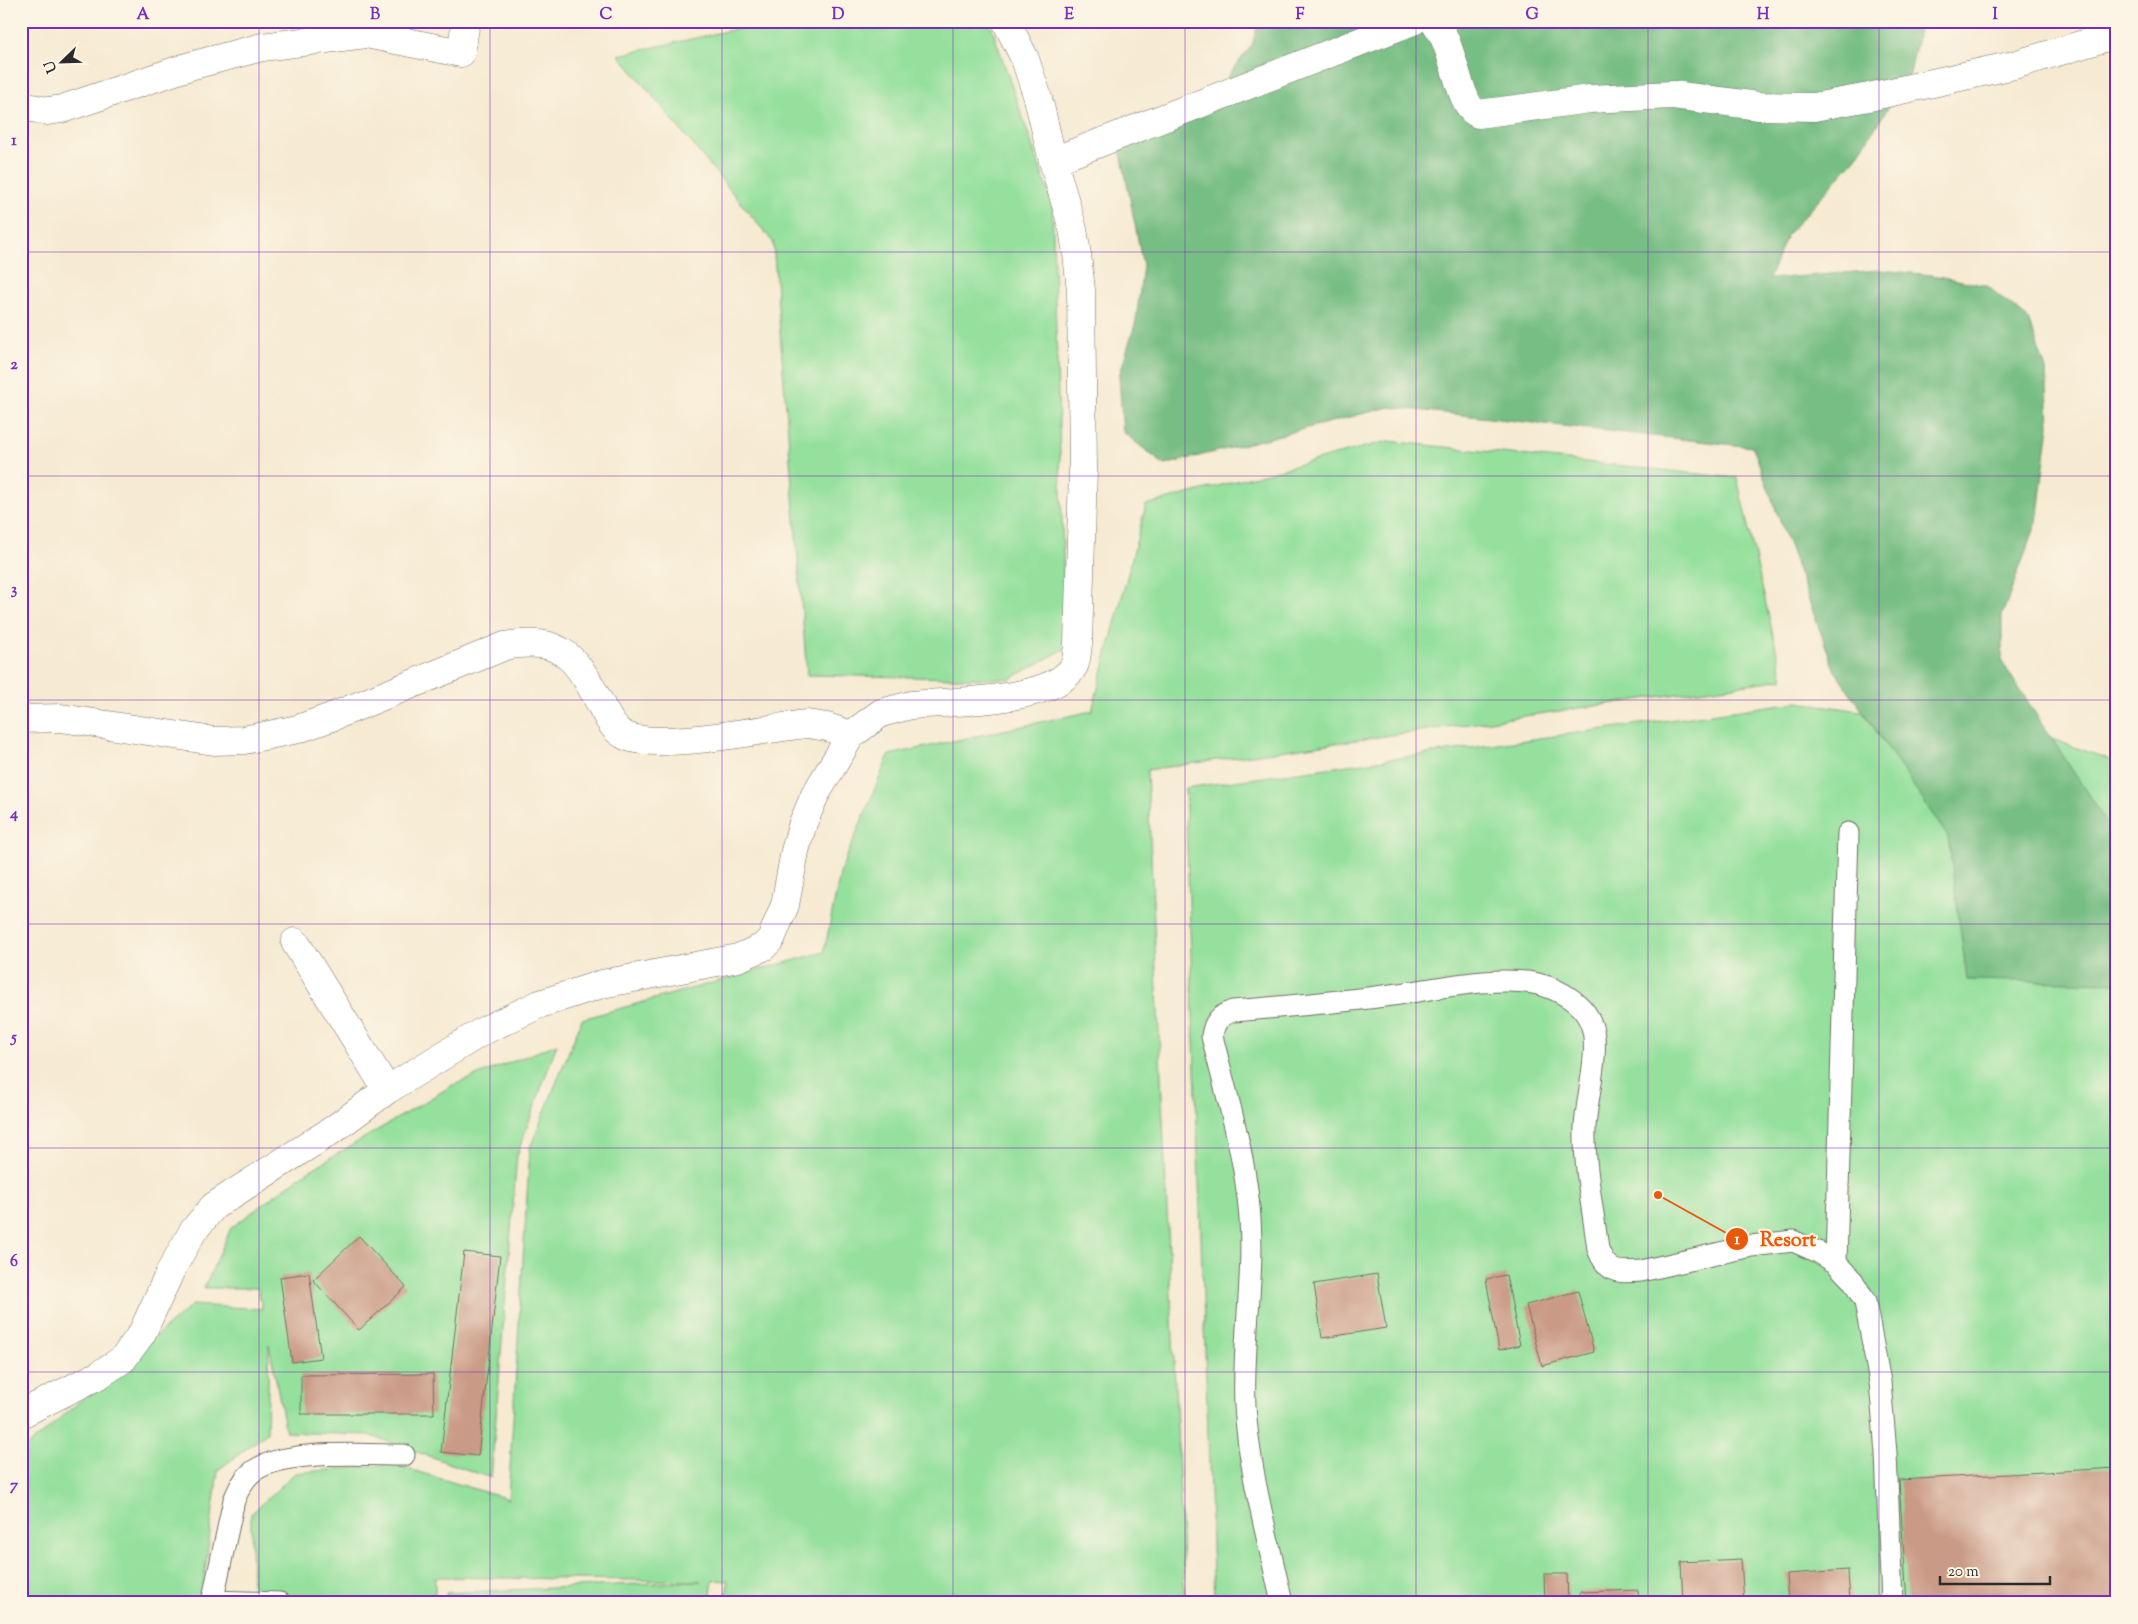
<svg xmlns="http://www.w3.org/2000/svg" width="2138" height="1624" font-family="'Sorts Mill Goudy',serif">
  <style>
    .green { fill: #94e09c; stroke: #608664 }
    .forest { fill: #77be84; stroke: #517458 }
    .building { fill: #c99a85 }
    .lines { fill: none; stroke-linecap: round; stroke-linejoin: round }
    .service-casing { stroke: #726e65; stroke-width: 23 }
    .minor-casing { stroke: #726e65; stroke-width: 29 }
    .service { stroke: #fff; stroke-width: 21 }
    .minor { stroke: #fff; stroke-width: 28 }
    .grid { fill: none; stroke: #7b2cbf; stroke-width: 1; stroke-opacity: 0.55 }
    .leader { fill: none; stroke: #e8590c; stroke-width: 2 }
    .callout-dot { fill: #e8590c; stroke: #fcf5e5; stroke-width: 2 }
    .mark-label { font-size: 15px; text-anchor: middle; font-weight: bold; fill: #fff }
    .callout-label { font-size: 20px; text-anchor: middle; font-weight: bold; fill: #e8590c; stroke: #fcf5e5; stroke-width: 4; stroke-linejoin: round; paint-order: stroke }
    .neatline { fill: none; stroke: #7b2cbf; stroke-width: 2 }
    .grid-label { font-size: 16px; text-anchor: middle; font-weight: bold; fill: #7b2cbf }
  </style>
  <rect width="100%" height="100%" fill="#fcf5e5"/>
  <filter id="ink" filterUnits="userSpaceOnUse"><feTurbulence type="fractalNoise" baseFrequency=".02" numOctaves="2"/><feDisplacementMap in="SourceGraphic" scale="10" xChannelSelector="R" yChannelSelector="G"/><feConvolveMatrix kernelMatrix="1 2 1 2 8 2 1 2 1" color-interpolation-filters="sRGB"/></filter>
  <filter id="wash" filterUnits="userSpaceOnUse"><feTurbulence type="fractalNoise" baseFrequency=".0096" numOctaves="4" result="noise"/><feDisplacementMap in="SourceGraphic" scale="20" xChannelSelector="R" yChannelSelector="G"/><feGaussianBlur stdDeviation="1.12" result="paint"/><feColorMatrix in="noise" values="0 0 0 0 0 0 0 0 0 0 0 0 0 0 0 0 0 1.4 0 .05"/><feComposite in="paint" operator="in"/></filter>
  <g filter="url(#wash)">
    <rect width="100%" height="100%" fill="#f6ead2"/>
    <path class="green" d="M772 21H981L991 26 1052 203 1066 648 1010 679 807 675 773 242 619 55Z
      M1388 441 1737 478 1783 679 1147 770 1185 1603H725L728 1581 713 1580 710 1603H446V1593L701 1581 435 1577V1603H252L251 1514 295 1473 392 1464 508 1499 530 1148 582 1019 824 952 841 870 889 755 1092 711 1146 505Z
      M1797 702 2046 737 2117 762V1603H1214L1185 788Z
      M557 1044 517 1155 491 1478 369 1435 286 1432 269 1344 267 1433 218 1470 201 1603H21V1452L192 1305 262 1309 258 1288H204L231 1228 302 1175 453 1085Z"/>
    <path class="forest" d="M1259 21H1921L1910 74 1855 159 1787 235 1769 279 1880 270 1932 275 1987 286 2028 319 2046 369 2049 425 2037 522 2002 615V662L2117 839V983L1967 980 1948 837 1834 669 1753 447 1389 407 1164 465 1123 432 1119 376 1136 321 1143 265 1120 148 1217 90 1252 45Z"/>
    <g id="blocks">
      <path class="building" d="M359 1236 406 1287 359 1330 313 1280Z
        M464 1252 500 1256 478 1456 441 1452Z
        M309 1273 321 1358 292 1362 280 1277Z
        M1377 1274 1386 1328 1322 1338 1314 1284Z
        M1506 1275 1520 1345 1499 1350 1486 1279Z
        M1578 1291 1594 1352 1542 1366 1526 1305Z
        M433 1374 434 1414H301V1375Z
        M2117 1468V1603H1907L1899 1480Z
        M1741 1559 1744 1603H1683L1681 1562Z
        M1848 1570 1850 1603H1788L1786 1574Z
        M1544 1574H1567L1568 1603H1545Z
        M1638 1590 1639 1603H1581L1580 1592Z"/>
    </g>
  </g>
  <g filter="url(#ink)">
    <use href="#blocks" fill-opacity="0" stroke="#726e65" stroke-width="1"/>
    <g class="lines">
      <defs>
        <path id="service" d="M1836 1263 1848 833
          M212 1601 280 1603
          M212 1603 234 1500C238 1491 242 1481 250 1474 277 1448 367 1455 404 1455
          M1282 1603C1268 1538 1249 1472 1245 1406 1242 1337 1257 1267 1248 1198 1242 1144 1225 1090 1212 1036 1214 1022 1219 1016 1233 1011 1288 1006 1344 1002 1399 994 1439 988 1498 975 1538 984 1559 989 1586 1004 1592 1027 1600 1051 1586 1101 1585 1128 1584 1168 1593 1209 1598 1249 1607 1273 1617 1273 1641 1271L1751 1246 1793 1241 1818 1252 1836 1263 1853 1281 1865 1302 1880 1382 1886 1453 1892 1603"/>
        <path id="minor" d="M1433 21C1455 41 1457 106 1478 114L1590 99 1673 95 1759 106 1814 107 1869 97 2014 65 2117 34
          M21 106 48 111 62 109 190 66 262 47 366 34 461 53 466 21
          M1053 161 1413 21
          M21 719 61 718 214 741 244 740 298 729 329 718 505 646C564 635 577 660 602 707 608 718 614 731 626 736 662 751 764 728 807 724L827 727 851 735
          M295 942 387 1090
          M21 1414 99 1375 123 1359 142 1333 171 1270 193 1231 214 1206 334 1129 387 1090 483 1031 540 1004 602 984 738 958 763 947 771 939 785 905 795 851 803 823 815 795 851 735 881 713 911 705C951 701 1054 703 1074 666 1077 660 1077 651 1078 644L1083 470 1081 290 1077 254 1073 229 1053 161 1038 98 1025 59 1006 21"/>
      </defs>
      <use href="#service" class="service-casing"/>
      <use href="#minor" class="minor-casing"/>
      <use href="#service" class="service"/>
      <use href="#minor" class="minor"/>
    </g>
  </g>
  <path class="grid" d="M259 21V1603M490 21V1603M722 21V1603M953 21V1603M1185 21V1603M1416 21V1603M1648 21V1603M1879 21V1603M21 252H2117M21 476H2117M21 700H2117M21 924H2117M21 1148H2117M21 1372H2117"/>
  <path class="leader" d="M1658 1195L1737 1239"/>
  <g class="callout-dot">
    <circle cx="1658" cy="1195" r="5"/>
    <circle cx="1737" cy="1239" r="12"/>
  </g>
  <g class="mark-label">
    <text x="1737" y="1244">1</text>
  </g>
  <g class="callout-label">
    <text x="1788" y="1246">Resort</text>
  </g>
  <rect width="2138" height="1624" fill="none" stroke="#fcf5e5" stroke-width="55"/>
  <g transform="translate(62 62) rotate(247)" stroke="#fcf5e5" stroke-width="4" paint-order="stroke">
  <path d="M0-4L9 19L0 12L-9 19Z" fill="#2b2b2b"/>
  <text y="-8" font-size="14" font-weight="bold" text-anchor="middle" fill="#2b2b2b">U</text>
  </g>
  <path d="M1940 1576v8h110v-8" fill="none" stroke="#2b2b2b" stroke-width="2.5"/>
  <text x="1948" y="1576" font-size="15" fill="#2b2b2b" stroke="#fcf5e5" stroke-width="4" paint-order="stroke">20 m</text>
  <rect x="28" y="28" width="2082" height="1568" class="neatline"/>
  <g class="grid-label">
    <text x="143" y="19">A</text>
    <text x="375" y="19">B</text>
    <text x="606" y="19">C</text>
    <text x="838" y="19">D</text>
    <text x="1069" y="19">E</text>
    <text x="1300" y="19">F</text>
    <text x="1532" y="19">G</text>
    <text x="1763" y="19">H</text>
    <text x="1995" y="19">I</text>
    <text x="14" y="145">1</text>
    <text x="14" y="369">2</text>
    <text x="14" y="594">3</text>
    <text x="14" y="818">4</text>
    <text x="14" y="1042">5</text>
    <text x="14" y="1266">6</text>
    <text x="14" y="1490">7</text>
  </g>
</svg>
